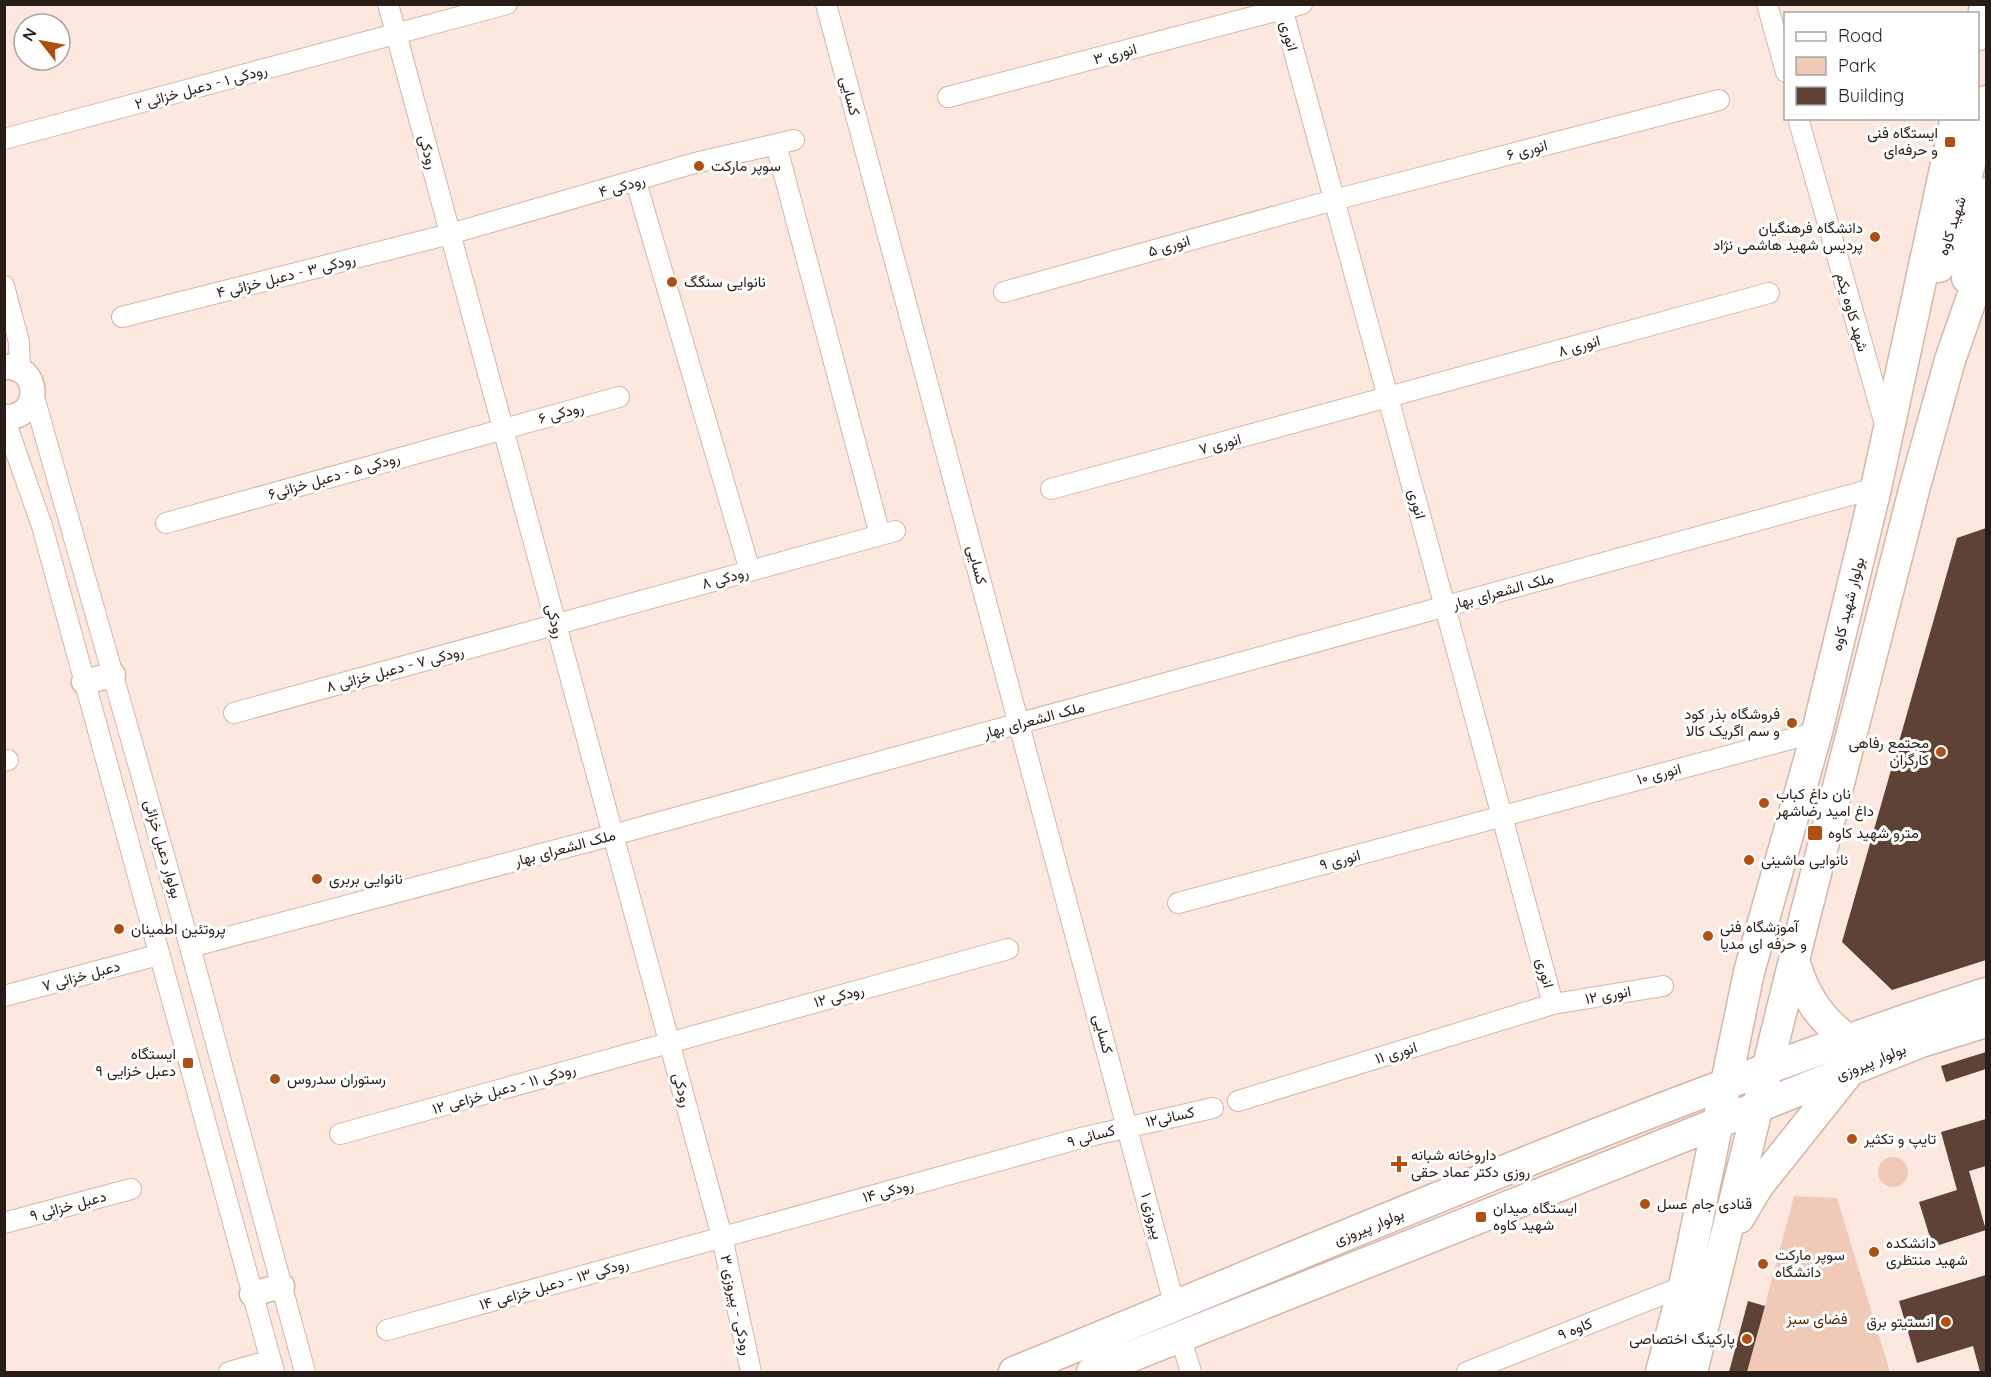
<svg xmlns="http://www.w3.org/2000/svg" width="1991" height="1377" font-family="Quicksand,Vazirmatn,sans-serif">
  <style>
    .green { fill: #f0c9b7 }
    .building { fill: #5d4235 }
    .lines { fill: none; stroke-linecap: round; stroke-linejoin: round }
    .minor-casing { stroke: #d6b6a6; stroke-width: 22 }
    .tertiary-casing { stroke: #d6b6a6; stroke-width: 27 }
    .primary-casing { stroke: #d6b6a6; stroke-width: 33 }
    .minor { stroke: #fff; stroke-width: 20 }
    .tertiary { stroke: #fff; stroke-width: 24 }
    .primary { stroke: #fff; stroke-width: 30 }
    .poi-dot { fill: #b04f10; stroke: #fff; stroke-width: 2 }
    .labels { text-anchor: middle; stroke-width: 6; stroke-linejoin: round; paint-order: stroke }
    .street-label { font-size: 15px; fill: #291d17; stroke: #fff }
    .poi-label { font-size: 15px; fill: #291d17; stroke: #fff; text-anchor: start }
    .park-label { font-size: 15px; fill: #5b2504; stroke: #fff }
  </style>
  <rect width="100%" height="100%" fill="#fce8de"/>
  <path class="green" d="M1878 1172a15 15 0 1 1 30 0a15 15 0 1 1-30 0Z
    M1794 1196 1837 1198 1890 1372H1747Z"/>
  <path class="building" d="M1986 528V960L1892 990 1842 942 1957 538Z
    M1986 1052V1069L1946 1082 1941 1066Z
    M1986 1119V1166L1969 1171 1986 1230 1933 1247 1919 1202 1957 1190 1941 1132Z
    M1986 1275V1372H1980L1973 1346 1917 1363 1899 1301Z
    M1748 1301 1765 1306 1747 1372H1729Z"/>
  <g class="lines">
    <defs>
      <path id="minor" d="M388 4 722 1237 751 1372
        M826 4 1175 1307
        M1281 4 1553 1004
        M1767 4 1786 72
        M948 97 1302 4
        M1798 118 1886 428
        M4 139 507 4
        M776 144 880 535
        M636 182 750 571
        M4 286 19 342 20 369
        M1004 292 1334 200 1719 100
        M122 317 450 234 695 163 794 140
        M34 397 190 947 305 1372
        M4 418 42 526 274 1372
        M1051 489 1769 293
        M166 523 619 397
        M234 713 895 531
        M4 761 8 760
        M1178 903 1817 732
        M190 947 613 835 1876 488
        M4 996 158 955
        M1238 1101 1553 1004 1663 986
        M340 1134 1008 949
        M4 1223 131 1189
        M387 1330 1081 1138 1213 1108
        M1180 1336 1191 1372
        M229 1372 271 1360
        M1467 1372 1684 1286"/>
      <path id="tertiary" d="M4 367C42 364 42 420 4 417
        M84 682 113 675
        M252 1294 282 1286"/>
      <path id="primary" d="M1978 35 1986 4
        M1939 267 1954 226 1986 101
        M1967 278 1986 193
        M1794 960C1804 995 1819 1018 1848 1040
        M1739 1218 1758 1186 1849 1072
        M1014 1372C1336 1241 1655 1100 1986 993
        M1092 1372 1921 1042 1986 1022
        M1661 1372 1684 1286 1749 972 1817 732 1876 488 1956 118
        M1692 1372 1804 920 1914 490 1950 360 1986 257"/>
    </defs>
    <use href="#minor" class="minor-casing"/>
    <use href="#tertiary" class="tertiary-casing"/>
    <use href="#primary" class="primary-casing"/>
    <use href="#minor" class="minor"/>
    <use href="#tertiary" class="tertiary"/>
    <use href="#primary" class="primary"/>
  </g>
  <g class="poi-dot">
    <rect x="1944" y="136" width="12" height="12" rx="3"/>
    <circle cx="699" cy="166" r="6"/>
    <circle cx="1875" cy="237" r="6"/>
    <circle cx="672" cy="282" r="6"/>
    <circle cx="1792" cy="723" r="6"/>
    <circle cx="1941" cy="752" r="6"/>
    <circle cx="1764" cy="803" r="6"/>
    <rect x="1807" y="825" width="16" height="16" rx="3"/>
    <circle cx="1749" cy="860" r="6"/>
    <circle cx="317" cy="879" r="6"/>
    <circle cx="119" cy="929" r="6"/>
    <circle cx="1708" cy="936" r="6"/>
    <rect x="182" y="1057" width="12" height="12" rx="3"/>
    <circle cx="275" cy="1079" r="6"/>
    <circle cx="1852" cy="1139" r="6"/>
    <path d="M1396 1155h6v6h6v6h-6v6h-6v-6h-6v-6h6z"/>
    <circle cx="1645" cy="1204" r="6"/>
    <rect x="1475" y="1211" width="12" height="12" rx="3"/>
    <circle cx="1874" cy="1252" r="6"/>
    <circle cx="1763" cy="1264" r="6"/>
    <circle cx="1946" cy="1322" r="6"/>
    <circle cx="1747" cy="1339" r="6"/>
  </g>
  <g class="labels">
    <g class="street-label">
      <text transform="translate(1289 36) rotate(75)" y="5">انوری</text>
      <text transform="translate(1115 54) rotate(-15)" y="5">انوری ۳</text>
      <text transform="translate(201 87) rotate(-15)" y="5">رودکی ۱ - دعبل خزائی ۲</text>
      <text transform="translate(850 96) rotate(75)" y="5">کسایی</text>
      <text transform="translate(1527 150) rotate(-15)" y="5">انوری ۶</text>
      <text transform="translate(428 152) rotate(75)" y="5">رودکی</text>
      <text transform="translate(622 186) rotate(-16)" y="5">رودکی ۴</text>
      <text transform="translate(1952 226) rotate(-72)" y="5">شهید کاوه</text>
      <text transform="translate(1169 246) rotate(-16)" y="5">انوری ۵</text>
      <text transform="translate(286 276) rotate(-14)" y="5">رودکی ۳ - دعبل خزائی ۴</text>
      <text transform="translate(1852 312) rotate(74)" y="5">شهد کاوه یکم</text>
      <text transform="translate(1579 346) rotate(-16)" y="5">انوری ۸</text>
      <text transform="translate(561 413) rotate(-15)" y="5">رودکی ۶</text>
      <text transform="translate(1220 444) rotate(-15)" y="5">انوری ۷</text>
      <text transform="translate(334 476) rotate(-16)" y="5">رودکی ۵ - دعبل خزائی۶</text>
      <text transform="translate(1417 504) rotate(75)" y="5">انوری</text>
      <text transform="translate(977 565) rotate(75)" y="5">کسایی</text>
      <text transform="translate(725 578) rotate(-15)" y="5">رودکی ۸</text>
      <text transform="translate(1503 591) rotate(-15)" y="5">ملک الشعرای بهار</text>
      <text transform="translate(1848 604) rotate(-76)" y="5">بولوار شهید کاوه</text>
      <text transform="translate(555 621) rotate(75)" y="5">رودکی</text>
      <text transform="translate(395 669) rotate(-15)" y="5">رودکی ۷ - دعبل خزائی ۸</text>
      <text transform="translate(1034 720) rotate(-15)" y="5">ملک الشعرای بهار</text>
      <text transform="translate(1659 774) rotate(-15)" y="5">انوری ۱۰</text>
      <text transform="translate(565 848) rotate(-15)" y="5">ملک الشعرای بهار</text>
      <text transform="translate(163 849) rotate(74)" y="5">بولوار دعبل خزائی</text>
      <text transform="translate(1340 860) rotate(-15)" y="5">انوری ۹</text>
      <text transform="translate(1545 973) rotate(75)" y="5">انوری</text>
      <text transform="translate(81 976) rotate(-15)" y="5">دعبل خزائی ۷</text>
      <text transform="translate(1608 995) rotate(-10)" y="5">انوری ۱۲</text>
      <text transform="translate(839 996) rotate(-15)" y="5">رودکی ۱۲</text>
      <text transform="translate(1103 1034) rotate(75)" y="5">کسایی</text>
      <text transform="translate(1396 1053) rotate(-17)" y="5">انوری ۱۱</text>
      <text transform="translate(1871 1062) rotate(-22)" y="5">بولوار پیروزی</text>
      <text transform="translate(504 1089) rotate(-16)" y="5">رودکی ۱۱ - دعبل خزاعی ۱۲</text>
      <text transform="translate(682 1090) rotate(75)" y="5">رودکی</text>
      <text transform="translate(1170 1117) rotate(-12)" y="5">کسائی۱۲</text>
      <text transform="translate(1091 1136) rotate(-15)" y="5">کسائی ۹</text>
      <text transform="translate(888 1191) rotate(-15)" y="5">رودکی ۱۴</text>
      <text transform="translate(68 1206) rotate(-15)" y="5">دعبل خزائی ۹</text>
      <text transform="translate(1152 1216) rotate(75)" y="5">پیروزی ۱</text>
      <text transform="translate(1369 1227) rotate(-22)" y="5">بولوار پیروزی</text>
      <text transform="translate(554 1284) rotate(-16)" y="5">رودکی ۱۳ - دعبل خزاعی ۱۴</text>
      <text transform="translate(736 1305) rotate(78)" y="5">رودکی - پیروزی ۳</text>
      <text transform="translate(1575 1329) rotate(-22)" y="5">کاوه ۹</text>
    </g>
    <g class="poi-label">
      <text x="1938" y="138" text-anchor="end">ایستگاه فنی<tspan x="1938" dy="17">و حرفه‌ای</tspan></text>
      <text x="711" y="171">سوپر مارکت</text>
      <text x="1863" y="233" text-anchor="end">دانشگاه فرهنگیان<tspan x="1863" dy="17">پردیس شهید هاشمی نژاد</tspan></text>
      <text x="684" y="287">نانوایی سنگگ</text>
      <text x="1780" y="719" text-anchor="end">فروشگاه بذر کود<tspan x="1780" dy="17">و سم اگریک کالا</tspan></text>
      <text x="1929" y="748" text-anchor="end">مجتمع رفاهی<tspan x="1929" dy="17">کارگران</tspan></text>
      <text x="1776" y="799">نان داغ کباب<tspan x="1776" dy="17">داغ امید رضاشهر</tspan></text>
      <text x="1828" y="838">مترو شهید کاوه</text>
      <text x="1761" y="865">نانوایی ماشینی</text>
      <text x="329" y="884">نانوایی بربری</text>
      <text x="1720" y="932">آموزشگاه فنی<tspan x="1720" dy="17">و حرفه ای مدیا</tspan></text>
      <text x="131" y="934">پروتئین اطمینان</text>
      <text x="176" y="1059" text-anchor="end">ایستگاه<tspan x="176" dy="17">دعبل خزایی ۹</tspan></text>
      <text x="287" y="1084">رستوران سدروس</text>
      <text x="1864" y="1144">تایپ و تکثیر</text>
      <text x="1411" y="1160">داروخانه شبانه<tspan x="1411" dy="17">روزی دکتر عماد حقی</tspan></text>
      <text x="1657" y="1209">قنادی جام عسل</text>
      <text x="1493" y="1213">ایستگاه میدان<tspan x="1493" dy="17">شهید کاوه</tspan></text>
      <text x="1886" y="1248">دانشکده<tspan x="1886" dy="17">شهید منتظری</tspan></text>
      <text x="1775" y="1260">سوپر مارکت<tspan x="1775" dy="17">دانشگاه</tspan></text>
      <text x="1934" y="1327" text-anchor="end">انستیتو برق</text>
      <text x="1735" y="1344" text-anchor="end">پارکینگ اختصاصی</text>
    </g>
    <g class="park-label">
      <text x="1817" y="1324">فضای سبز</text>
    </g>
  </g>
  <rect width="1991" height="1377" fill="none" stroke="#291d17" stroke-width="12"/>
  <rect x="1784" y="12" width="195" height="108" fill="#ffffff" stroke="#a9a5a2" stroke-width="1.5"/>
  <rect x="1796" y="32" width="30" height="9" fill="#ffffff" stroke="#a9a5a2" stroke-width="1.5"/>
  <text x="1838" y="42" font-size="18" fill="#291d17">Road</text>
  <rect x="1796" y="57" width="30" height="18" fill="#f0c9b7" stroke="#a9a5a2" stroke-width="1.5"/>
  <text x="1838" y="72" font-size="18" fill="#291d17">Park</text>
  <rect x="1796" y="87" width="30" height="18" fill="#5d4235" stroke="#a9a5a2" stroke-width="1.5"/>
  <text x="1838" y="102" font-size="18" fill="#291d17">Building</text>
  <g transform="translate(42 42) rotate(301)"><circle r="28" fill="#ffffff" stroke="#a9a5a2" stroke-width="1.5"/>
  <path d="M0-4.5L10 22L0 15L-10 22Z" fill="#b04f10"/>
  <text y="-9" font-size="16" font-weight="bold" text-anchor="middle" fill="#291d17">N</text>
  </g>
</svg>
